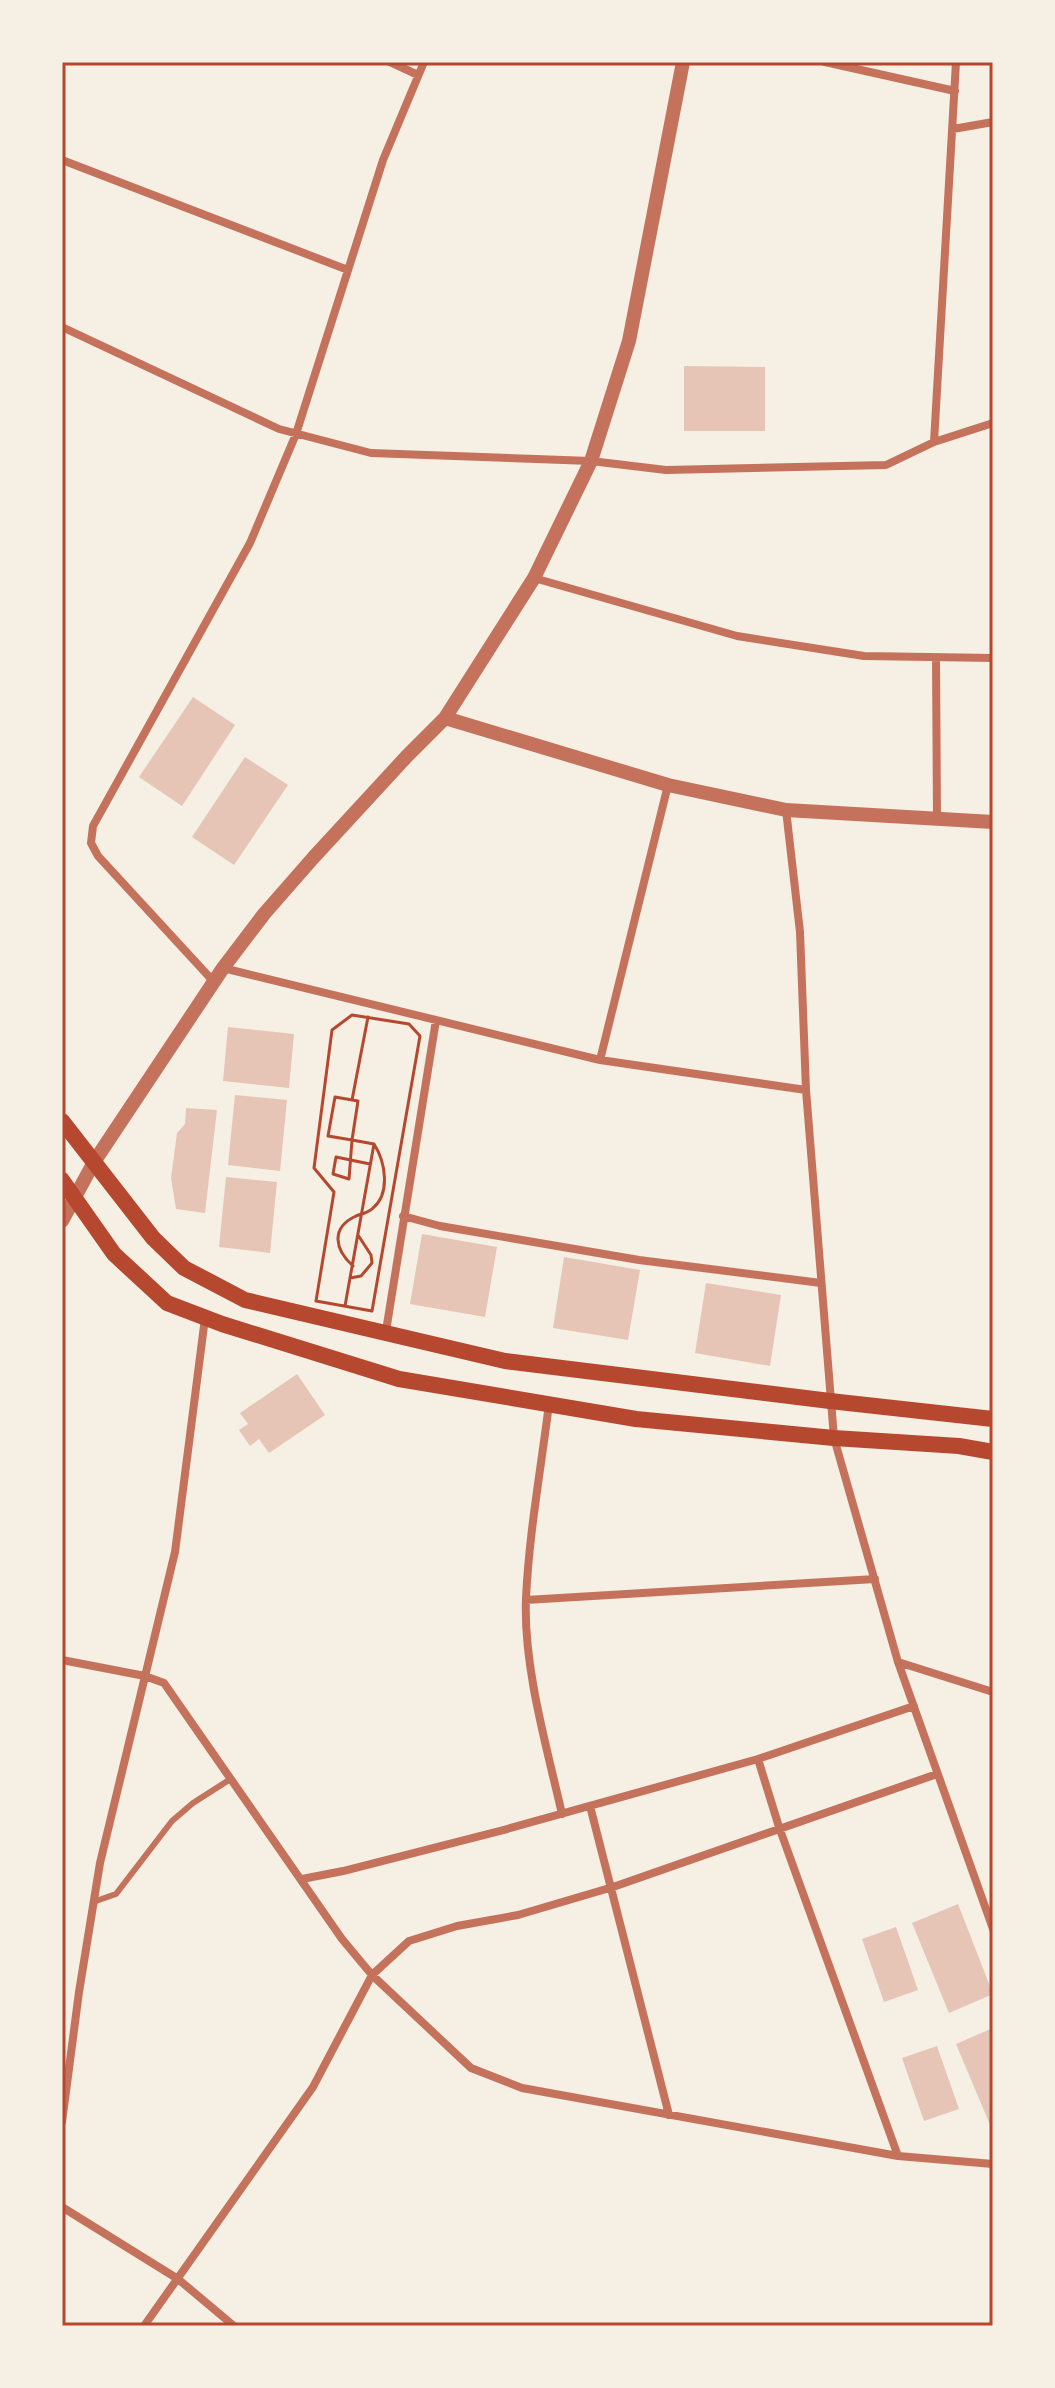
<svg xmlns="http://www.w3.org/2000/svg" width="1055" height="2388" font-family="Helvetica,sans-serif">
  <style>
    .building { fill: #e6c5b7 }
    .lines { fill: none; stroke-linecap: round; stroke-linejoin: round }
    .path { stroke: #b5482f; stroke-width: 3 }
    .service { stroke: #c5725c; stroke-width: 6 }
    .minor { stroke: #c5725c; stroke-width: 8 }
    .tertiary { stroke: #c5725c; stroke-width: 14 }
    .secondary { stroke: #b5482f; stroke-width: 16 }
    .neatline { fill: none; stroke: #b5482f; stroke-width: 3 }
  </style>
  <rect width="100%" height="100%" fill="#f6efe4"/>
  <path class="building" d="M684 366 765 367V431H684Z
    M193 697 235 725 182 806 139 777Z
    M245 757 288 785 234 865 192 837Z
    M228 1027 294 1034 289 1088 223 1081Z
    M235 1095 287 1100 280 1171 228 1165Z
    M186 1108 217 1110 205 1213 176 1209 171 1178 177 1133 185 1124Z
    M226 1177 277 1182 270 1253 219 1247Z
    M422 1234 497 1247 485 1317 410 1304Z
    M564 1257 640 1270 628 1340 553 1328Z
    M706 1283 781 1295 770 1366 695 1353Z
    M297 1374 325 1415 269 1453 259 1439 250 1446 239 1430 248 1424 240 1413Z
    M958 1904 993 1994 949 2013 912 1923Z
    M896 1927 918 1990 884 2002 862 1939Z
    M993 2028V2132L956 2044Z
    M937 2046 959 2109 924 2121 902 2058Z"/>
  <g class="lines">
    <path class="path" d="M352 1015 409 1024 420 1036 372 1311 316 1301 334 1192 314 1168 332 1030Z
      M335 1097 358 1101 352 1140 328 1136Z
      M352 1100 368 1017
      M353 1266C335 1250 330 1228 356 1216 361 1214 368 1213 373 1208 391 1193 385 1161 374 1144
      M350 1278 361 1276 372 1263 371 1255 358 1235
      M345 1306C355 1252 364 1198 374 1144L352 1140 349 1179 333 1174 336 1157 370 1164"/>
    <path class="service" d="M93 1902 116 1894 172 1821 193 1803 229 1780"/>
    <path class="minor" d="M390 62 418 75
      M825 62 955 91
      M953 129 993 122
      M62 160 348 270
      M62 327 279 429 371 453 591 461 666 470 886 465 934 442 993 423
      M934 442 956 62
      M534 578 737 636 864 656 993 658
      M936 658 937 819
      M786 810 800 932 806 1090 834 1438 898 1662 993 1929
      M223 968 600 1060 806 1090
      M214 982 98 856 91 843 93 826 250 543 296 434 383 160 424 62
      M600 1060 668 785
      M403 1216 440 1226 639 1260 821 1283
      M386 1331 436 1020
      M549 1404C541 1468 529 1534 526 1598 523 1666 547 1748 562 1814
      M526 1600 875 1579
      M62 1660 145 1676 164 1683 342 1939 372 1975 471 2068 522 2088 898 2156 993 2164
      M898 1662 993 1692
      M758 1759 779 1827 898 2156
      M590 1806 669 2115
      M302 1879 343 1871 507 1829 758 1759 914 1706
      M62 2122 79 1992 100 1863 175 1552 205 1318
      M62 2207 178 2279 234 2326
      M144 2326 313 2087 372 1975 409 1941 457 1926 518 1915 613 1887 937 1774"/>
    <path class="tertiary" d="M445 718 668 785 786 810 993 822
      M62 1221 94 1162 223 968 264 914 313 858 407 756 445 718 534 578 591 461 629 341 683 62"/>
    <path class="secondary" d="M62 1121 153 1238 184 1268 245 1300 505 1361 830 1401 993 1419
      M62 1180 114 1254 167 1303 222 1324 399 1379 636 1419 834 1438 959 1446 993 1452"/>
  </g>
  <rect width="1055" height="2388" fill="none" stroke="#f6efe4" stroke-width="128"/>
  <rect x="64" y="64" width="927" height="2260" class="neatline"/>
</svg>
